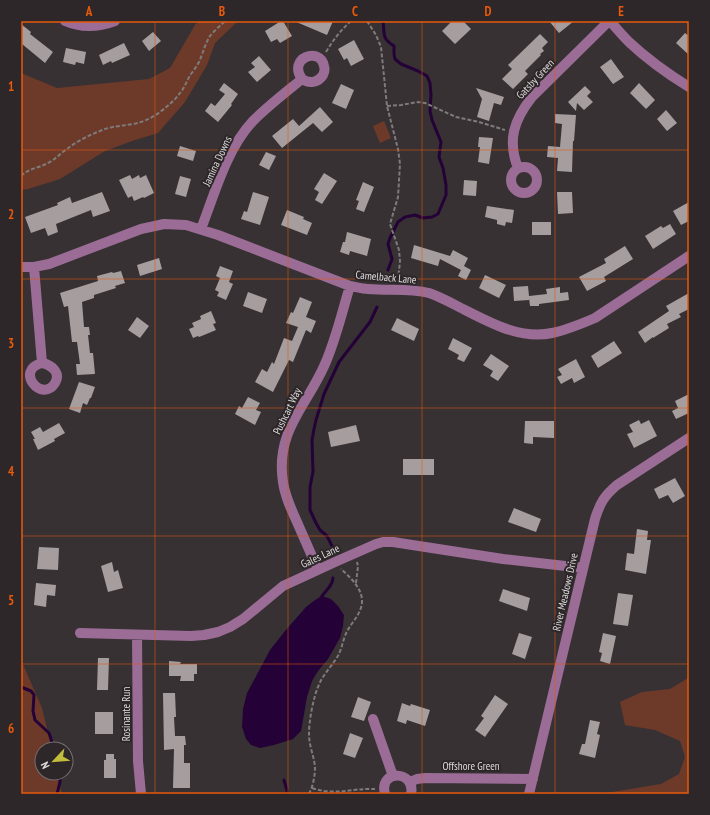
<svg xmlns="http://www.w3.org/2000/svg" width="710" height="815" font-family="'PT Sans Narrow',sans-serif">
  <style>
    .green { fill: #6d3a2a }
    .water { fill: #240238 }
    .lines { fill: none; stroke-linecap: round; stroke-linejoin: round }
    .stream { stroke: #240238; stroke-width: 3 }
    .building { fill: #a69e9e }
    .path { stroke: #7f7a7b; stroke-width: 2; stroke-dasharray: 4 2; stroke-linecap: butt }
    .minor { stroke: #9b6c95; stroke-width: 10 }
    .grid { fill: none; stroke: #e8590c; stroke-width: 1; stroke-opacity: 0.55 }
    .labels { text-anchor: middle; stroke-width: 4; stroke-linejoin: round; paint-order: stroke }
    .street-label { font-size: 11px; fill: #dfdbdc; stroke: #2d2729 }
    .neatline { fill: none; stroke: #e8590c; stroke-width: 1.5 }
    .grid-label { font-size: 13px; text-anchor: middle; font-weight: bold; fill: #e8590c }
  </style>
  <rect width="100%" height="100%" fill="#373133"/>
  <path class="green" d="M199 21H238L215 43 207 65 185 102 158 133 132 141 105 151 60 179 28 189 21 190V73L57 88 149 79 170 68 195 25Z
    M384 121 391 138 380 143 373 126Z
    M21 660 42 708 52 749H42V773H57L62 794H21Z
    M689 672V794H583L606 793 661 784 679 774 685 757 680 741 655 730 625 725 620 702 642 692 670 689 688 678Z"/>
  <path class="water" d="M322 596 331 599 338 606 344 615 343 626 340 638 328 659 318 671 312 681 307 697 301 731 293 739 274 745 260 748 251 745 246 739 242 727 243 709 247 693 270 650 285 631 306 607 315 600Z"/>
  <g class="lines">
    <path class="stream" d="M383 21C384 26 383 36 386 39 388 42 391 44 394 46V54L395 59 401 64 418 71 427 76 430 83 431 95 430 111 432 120 441 142 439 157 443 168 446 185V195L438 214 432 217 423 218 415 215 405 217 398 222 390 238 388 244 392 259 388 270
      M332 546 327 536 320 530 316 523 310 510V487L313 472 312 440 314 429 316 420 324 394 339 362 370 322 377 307
      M321 598C325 590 332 588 333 578
      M21 687 31 691 34 695 33 711 35 720 49 733 51 739 53 749
      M284 780 288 794
      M57 794 60 782V773"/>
  </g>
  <path class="building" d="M281 21H283L292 36 280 43 277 39 271 42 265 31Z
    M294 21H333L327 35Z
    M452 21H463L471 29 455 44 442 31Z
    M549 21H574L559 33Z
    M21 24 31 32 30 34 53 52 45 63 22 44 21 46Z
    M153 32 161 41 149 51 142 41Z
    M685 33 689 36V55L676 43Z
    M540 34 548 42 542 48 544 51 540 54 541 55 525 71 528 74 513 89 502 79 512 69 508 65Z
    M354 40 364 59 351 66 347 58 344 60 338 49Z
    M124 43 130 55 112 63 111 61 103 65 99 55Z
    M66 48 86 52 84 64 76 62 75 65 63 62Z
    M259 56 271 70 257 82 248 72 255 67 251 63Z
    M611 59 624 77 613 84 600 67Z
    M224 83 238 94 231 104 232 105 218 122 205 111 211 103 215 106 225 94 219 90Z
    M639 83 655 100 646 109 630 93Z
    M341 84 354 90 346 109 332 103Z
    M585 86 591 92 587 96 593 102 584 110 577 103 576 111 568 102Z
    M476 88 504 97 501 105 494 103 489 121 477 117 482 99Z
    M320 107 333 122 322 132 313 123 282 148 272 136 293 119 299 126Z
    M666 110 677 123 667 131 657 119Z
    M555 114 576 115 574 141H573L572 172 557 171 558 158 547 157 548 146 560 147 562 124 555 123Z
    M479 137 493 138 489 164 478 162 480 147H478Z
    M180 146 196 151 193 161 177 156Z
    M266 152 276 156 269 170 259 165Z
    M324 173 337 181 322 204 315 200 319 192 314 189Z
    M130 175 132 179 139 175 140 178 146 175 154 193 144 198 143 197 134 201 132 196 128 198 119 180Z
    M180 176 191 179 186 197 175 194Z
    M464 180 477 181 476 196 463 195Z
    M363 182 374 187 364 212 356 209 359 201 356 200Z
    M102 192 110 211 93 217 91 210 56 224 58 232 48 236 45 228 31 233 25 217 58 205 57 203 70 197 72 203Z
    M253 192 269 197 260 225 241 219 244 211 247 212Z
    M557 192H572L573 213 558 214Z
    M689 202V221L681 225 673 211Z
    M487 206 514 210 512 223 506 222 505 226 497 224V220L485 217Z
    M287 210 304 217 303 219 312 223 307 235 281 225Z
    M532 222H551V235H532Z
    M670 224 676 234 653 249 645 236 661 226 663 228Z
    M347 232 371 239 367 256 350 251 349 255 340 252 343 242H345Z
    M414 245 450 256 453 250 468 258 464 266 471 270 466 280 458 276 461 270 440 259 438 266 411 258Z
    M625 246 633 259 604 277 606 281 587 291 579 277 606 263 604 259Z
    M159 258 162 269 140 276 137 265Z
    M220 266 233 271 229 282 233 284 226 300 217 296 219 292 215 290 220 278 216 276Z
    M121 271 125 283 115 286 116 288 94 295V298L82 302 84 327H89L90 335H88L90 353H93L95 374 77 375 76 364H80L77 342H72L68 306 64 307 60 293 98 281 97 276 112 272 113 273Z
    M485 275 506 285 499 298 479 288Z
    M528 286 529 296 547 294 546 289 560 287V293L568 292 569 300 539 304V306H530L529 298V300L514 301 513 287Z
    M248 292 267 299 262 313 243 306Z
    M689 293V309L679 314 681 317 667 324 669 328 653 338V337L645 343 638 332 669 311 666 306Z
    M300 297 312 302 306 317 316 321 311 333 306 330 293 362 289 360 273 392 255 382 262 369 267 372 272 362 274 364 284 338 292 341 298 327 286 323 291 312 293 313Z
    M211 311 216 323 213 324 216 330 204 335 199 337 198 336 193 338 189 329 194 327 192 323 201 319 200 316Z
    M137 317 149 326 140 338 128 330Z
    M397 318 419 329 414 341 391 330Z
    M453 338 472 348 464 362 457 359 459 355 448 349Z
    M614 341 622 353 598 368 591 356Z
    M491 354 509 366 498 381 490 376 493 371 483 365Z
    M576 359 585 377 574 383 572 378 561 384 557 377 562 375 558 369Z
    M79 382 95 387 91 398H90L87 405 83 403 80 413 69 409Z
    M689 394V413L676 419 672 411 678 408 675 401Z
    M248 397 260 403 256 410 261 412 255 425 235 414 239 406 242 408Z
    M639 420 641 424 649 420 657 436 634 448 627 434 633 432 629 425Z
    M525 421H554V438L533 437V444L524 443Z
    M59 423 65 433 54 439 55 441 38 450 33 439H35L31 432 40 427 43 432Z
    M356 425 360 441 331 447 328 432Z
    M403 459H434V475H403Z
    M675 478 685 496 673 503 668 495 659 499 654 489Z
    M514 508 541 519 536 532 508 522Z
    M637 529 648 531 647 540H651L646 574 625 570 627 553 634 554Z
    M39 547 59 548 58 570 37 569Z
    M112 562 114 572 118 570 123 588 108 592 101 566Z
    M36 583 56 585 55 596 47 595 46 607 34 605Z
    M503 589 530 598 527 611 499 601Z
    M618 593 633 595 628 626 613 624Z
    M519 633 532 637 525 659 512 654Z
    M603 633 616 636 610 664 600 661 602 653 599 652Z
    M98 658H109L108 690H97Z
    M169 661 181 662 180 664H197V674H194V681H180L181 676H169Z
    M163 693H175L176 717H174L175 736H185L186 745H184V763H190V788H173L174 749 164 750Z
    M495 695 508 704 485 737 475 730 484 718 481 716Z
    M358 697 371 702 364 721 351 717Z
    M402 703 410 706 411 704 430 710 425 726 407 720 406 724 397 721Z
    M95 712H113V734H95Z
    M590 720 600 722 597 734 600 735 595 758 579 754 582 744H585Z
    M350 733 363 738 355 758 343 754Z
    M106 754H114V759H116V778H104V760H106Z"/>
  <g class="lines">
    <path class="path" d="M367 21 376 35 381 47 387 106 398 149 400 164 398 197 390 224 399 250 400 261 398 281
      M326 52C333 40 341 30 351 21
      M387 106 401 105 418 102 425 103 456 117 479 122 505 130
      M21 176C29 168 39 168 48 163 54 160 58 156 63 152 74 143 87 136 100 131 111 126 122 126 133 124 143 122 152 118 160 112 168 106 175 100 180 93 185 87 187 80 191 74 194 70 197 66 199 62 203 53 205 44 210 36 214 31 220 26 225 21
      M356 583 358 566 357 562
      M312 788C335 796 351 788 375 789
      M309 794C313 786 315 776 315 767 314 756 309 746 309 734 309 721 313 699 318 687 322 676 330 668 336 659 341 652 342 644 345 636 349 624 362 615 362 601 362 588 350 577 341 569"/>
    <path class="minor" d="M65 21C81 28 99 27 115 21
      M610 21C616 28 622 35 629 42 647 59 668 74 689 87
      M511 180a13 13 0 1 1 26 0a13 13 0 1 1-26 0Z
      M518 168C507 140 514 120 532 97L609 21
      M201 229C215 193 226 150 253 121 268 106 285 93 302 79 287 58 320 46 324 66 325 69 324 73 323 75 318 83 309 84 302 79
      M21 267H34L49 264 141 229 164 224 186 225 218 235 350 286C356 287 362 289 368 289 389 291 409 288 429 293 441 297 453 304 465 310 491 323 521 340 552 333 567 330 581 324 595 318L689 256
      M34 267 42 363C52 365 61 373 55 383 42 404 14 370 42 363
      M318 570C311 554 304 538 297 522 291 509 285 496 283 482 275 431 307 406 325 364 336 339 342 312 350 286
      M80 633 191 636 204 635 218 632 230 627 243 619 283 586 335 562 376 544 383 542H393L503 559 583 568
      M137 635 138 761 141 794
      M373 719 393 776
      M410 782 417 779 425 778 533 779
      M385 794C378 769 416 770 411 794
      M529 794 595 519C600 503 604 496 617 485L689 438"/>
  </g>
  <path class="grid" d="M155 21V794M288 21V794M422 21V794M555 21V794M21 150H689M21 279H689M21 408H689M21 536H689M21 664H689"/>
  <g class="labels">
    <g class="street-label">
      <text transform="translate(535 79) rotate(-47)" y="4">Gatsby Green</text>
      <text transform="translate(217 161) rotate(-65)" y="4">Jamina Downs</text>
      <text transform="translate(386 277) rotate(5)" y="4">Camelback Lane</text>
      <text transform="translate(287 411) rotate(-64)" y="4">Pushcart Way</text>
      <text transform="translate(320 556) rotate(-25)" y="4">Gales Lane</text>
      <text transform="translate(565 592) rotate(-77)" y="4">River Meadows Drive</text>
      <text transform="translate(126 714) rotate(-90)" y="4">Rosinante Run</text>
      <text x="471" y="770">Offshore Green</text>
    </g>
  </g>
  <rect width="710" height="815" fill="none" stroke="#2d2729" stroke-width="44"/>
  <g transform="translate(54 761) rotate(244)"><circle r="19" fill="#2d2729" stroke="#746f71"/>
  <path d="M0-3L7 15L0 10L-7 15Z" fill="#c3bd3e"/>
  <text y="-6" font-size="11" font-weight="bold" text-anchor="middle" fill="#dfdbdc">N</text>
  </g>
  <rect x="22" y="22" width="666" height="771" class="neatline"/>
  <g class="grid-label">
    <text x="89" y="16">A</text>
    <text x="222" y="16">B</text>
    <text x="355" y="16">C</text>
    <text x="488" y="16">D</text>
    <text x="621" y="16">E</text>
    <text x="11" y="91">1</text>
    <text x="11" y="219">2</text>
    <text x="11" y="348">3</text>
    <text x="11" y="476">4</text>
    <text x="11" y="605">5</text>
    <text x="11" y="733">6</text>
  </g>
</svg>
